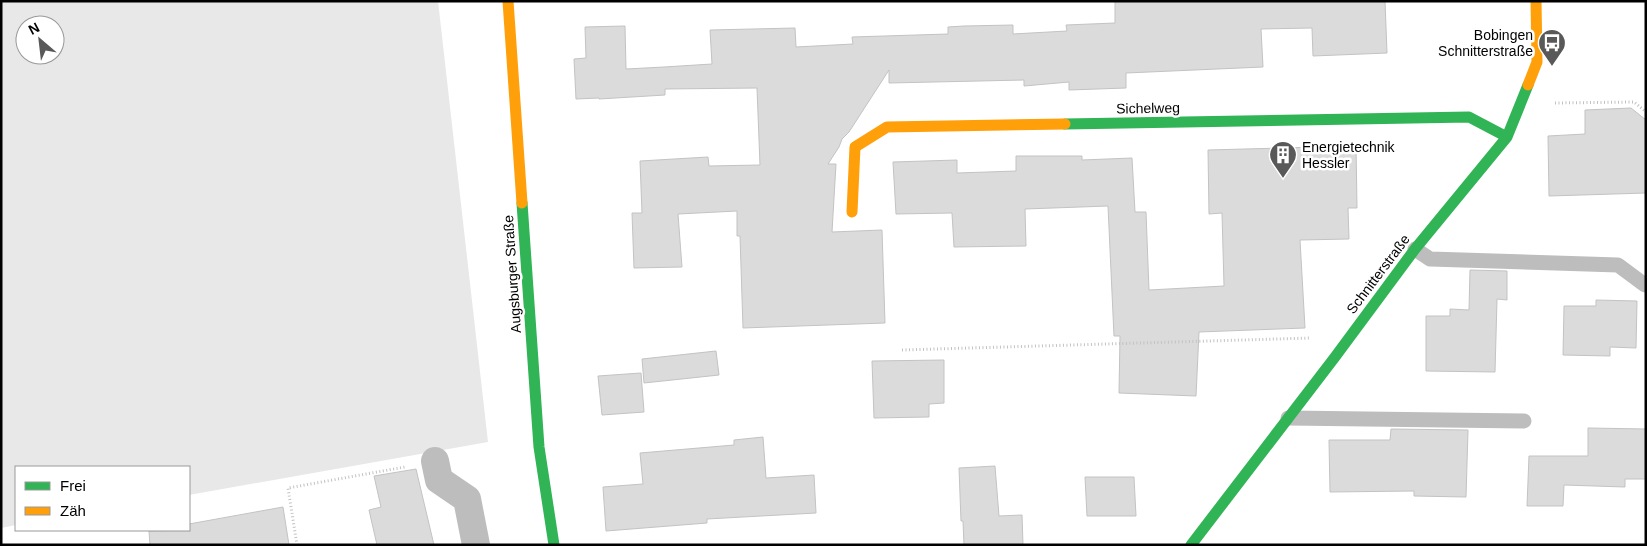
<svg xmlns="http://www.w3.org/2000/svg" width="1647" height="546" font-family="Helvetica,sans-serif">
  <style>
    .green { fill: #e8e8e8; fill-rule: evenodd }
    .building { fill: #dbdbdb; stroke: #c3c3c3 }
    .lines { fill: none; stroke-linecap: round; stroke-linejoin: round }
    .path { stroke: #c2c2c2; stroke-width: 3; stroke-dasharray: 1 2.5; stroke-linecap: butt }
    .lane { stroke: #bdbdbd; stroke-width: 15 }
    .street { stroke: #bdbdbd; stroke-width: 28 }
    .fast { stroke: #30b455; stroke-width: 11 }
    .slow { stroke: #ff9f0a; stroke-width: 11 }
    .labels { text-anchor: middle; stroke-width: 5; stroke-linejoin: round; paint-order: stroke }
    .poi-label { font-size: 14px; fill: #000; stroke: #fff; text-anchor: end }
    .street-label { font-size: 14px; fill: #000; stroke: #fff }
  </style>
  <rect width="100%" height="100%" fill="#fff"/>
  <path class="green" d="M1 1H438L488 442 189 495V467H16V525L1 528ZM25 25H55V55H25Z"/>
  <path class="building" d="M1115 1H1385L1387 53 1313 56 1312 28 1261 29 1263 67 1126 73V88L1069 90V82L1024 86V80L889 83V70L849 132 842 139 839 147 828 164H836L832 232 882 230 885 323 743 328 740 236H737V211L678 214 682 267 634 268 632 213H642L640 161 708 157 709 166 760 165 757 88 665 89V95L599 99V98L576 99 574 59 586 58 585 27 625 26 626 69 664 67 712 64 710 30 795 28 796 47 853 44 852 37 948 34V27L964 26 1013 25V34L1067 31 1066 25 1115 23Z
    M1631 108 1646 120V193L1549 196 1548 136 1585 134V110Z
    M1356 146 1357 208H1348L1349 239 1300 240 1305 328 1199 332 1196 396 1119 393 1120 336H1114L1108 206 1025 209 1026 246 954 247 952 213 896 214 893 162 957 160V173L987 172 1016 171V156H1082V160L1132 158 1135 212H1146L1149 290 1224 286 1222 213 1209 214 1208 150Z
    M1470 270 1507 271V300L1497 299 1495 372 1426 371V316H1450V309L1469 310Z
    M1596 300 1637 301 1636 348 1610 347V356L1563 355 1564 306H1596Z
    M716 351 719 375 644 383 642 359Z
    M944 360V403L929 404V417L874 418 872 361Z
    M641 373 644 412 602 415 598 376Z
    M1588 428 1646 429V479H1625V487L1564 485 1563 506H1527L1529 456H1588Z
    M1391 429 1468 430 1466 497 1414 496V491L1330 492 1329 440H1390Z
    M763 437 766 478 814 475 816 513 707 519V523L606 531 603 487 643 484 640 453 734 445V440Z
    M995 466 999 516 1022 515 1023 545H964L963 521H961L959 468Z
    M416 469 434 545H377L369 510 381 507 374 476Z
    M1085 477H1134L1136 516H1087Z
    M283 507 289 545H150L149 531 189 530V524Z"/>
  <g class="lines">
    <path class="path" d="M1555 103 1634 102 1646 112
      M902 350 1311 338
      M297 545 288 488 405 467"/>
    <path class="lane" d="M1415 249 1430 259 1618 265 1645 285
      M1288 418 1524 421"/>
    <path class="street" d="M435 461 439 480 467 499 476 545"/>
    <path class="fast" d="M1065 124 1469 117 1507 137
      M522 203 539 447 554 545
      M1191 545 1335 357 1415 249 1507 137 1528 85"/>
    <path class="slow" d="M508 1 522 203
      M1528 85 1537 62 1536 1
      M852 212 855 147 887 127 1065 124"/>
  </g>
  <defs>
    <symbol id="bus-pin" viewBox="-11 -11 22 30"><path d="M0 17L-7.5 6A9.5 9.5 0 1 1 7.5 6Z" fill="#595959" stroke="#fff"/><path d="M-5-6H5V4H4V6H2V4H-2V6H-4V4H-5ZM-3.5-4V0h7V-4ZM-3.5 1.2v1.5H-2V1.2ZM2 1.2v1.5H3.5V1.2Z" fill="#fff"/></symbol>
    <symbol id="building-pin" viewBox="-11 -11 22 30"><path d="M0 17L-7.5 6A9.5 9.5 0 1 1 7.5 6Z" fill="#595959" stroke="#fff"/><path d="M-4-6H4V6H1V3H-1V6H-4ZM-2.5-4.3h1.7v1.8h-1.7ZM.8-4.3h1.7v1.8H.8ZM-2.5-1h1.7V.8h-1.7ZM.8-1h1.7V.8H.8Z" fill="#fff"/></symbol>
  </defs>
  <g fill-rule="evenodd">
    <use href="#bus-pin" x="1536" y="27" width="32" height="43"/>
    <use href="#building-pin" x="1267" y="139" width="32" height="43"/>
  </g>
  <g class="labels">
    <g class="poi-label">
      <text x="1533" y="40">Bobingen<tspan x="1533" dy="16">Schnitterstraße</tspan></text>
      <text x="1302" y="152" text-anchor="start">Energietechnik<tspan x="1302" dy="16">Hessler</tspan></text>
    </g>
    <g class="street-label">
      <text transform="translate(1148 108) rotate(-1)" y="5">Sichelweg</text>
      <text transform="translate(512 274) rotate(-94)" y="5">Augsburger Straße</text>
      <text transform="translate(1378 274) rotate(-53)" y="5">Schnitterstraße</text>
    </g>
  </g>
  <rect width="1647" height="546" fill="none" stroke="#000000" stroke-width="5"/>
  <rect x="15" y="466" width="175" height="65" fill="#ffffff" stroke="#999999"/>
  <rect x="25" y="482" width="25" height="8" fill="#30b455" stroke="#999999"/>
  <text x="60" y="491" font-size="15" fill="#000000">Frei</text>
  <rect x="25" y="507" width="25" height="8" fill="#ff9f0a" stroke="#999999"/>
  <text x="60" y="516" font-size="15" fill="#000000">Zäh</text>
  <g transform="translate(40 40) rotate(332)"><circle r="24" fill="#ffffff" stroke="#999999"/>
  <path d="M0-4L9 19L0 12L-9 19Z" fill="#595959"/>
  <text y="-8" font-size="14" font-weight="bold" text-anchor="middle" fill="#000000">N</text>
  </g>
</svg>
